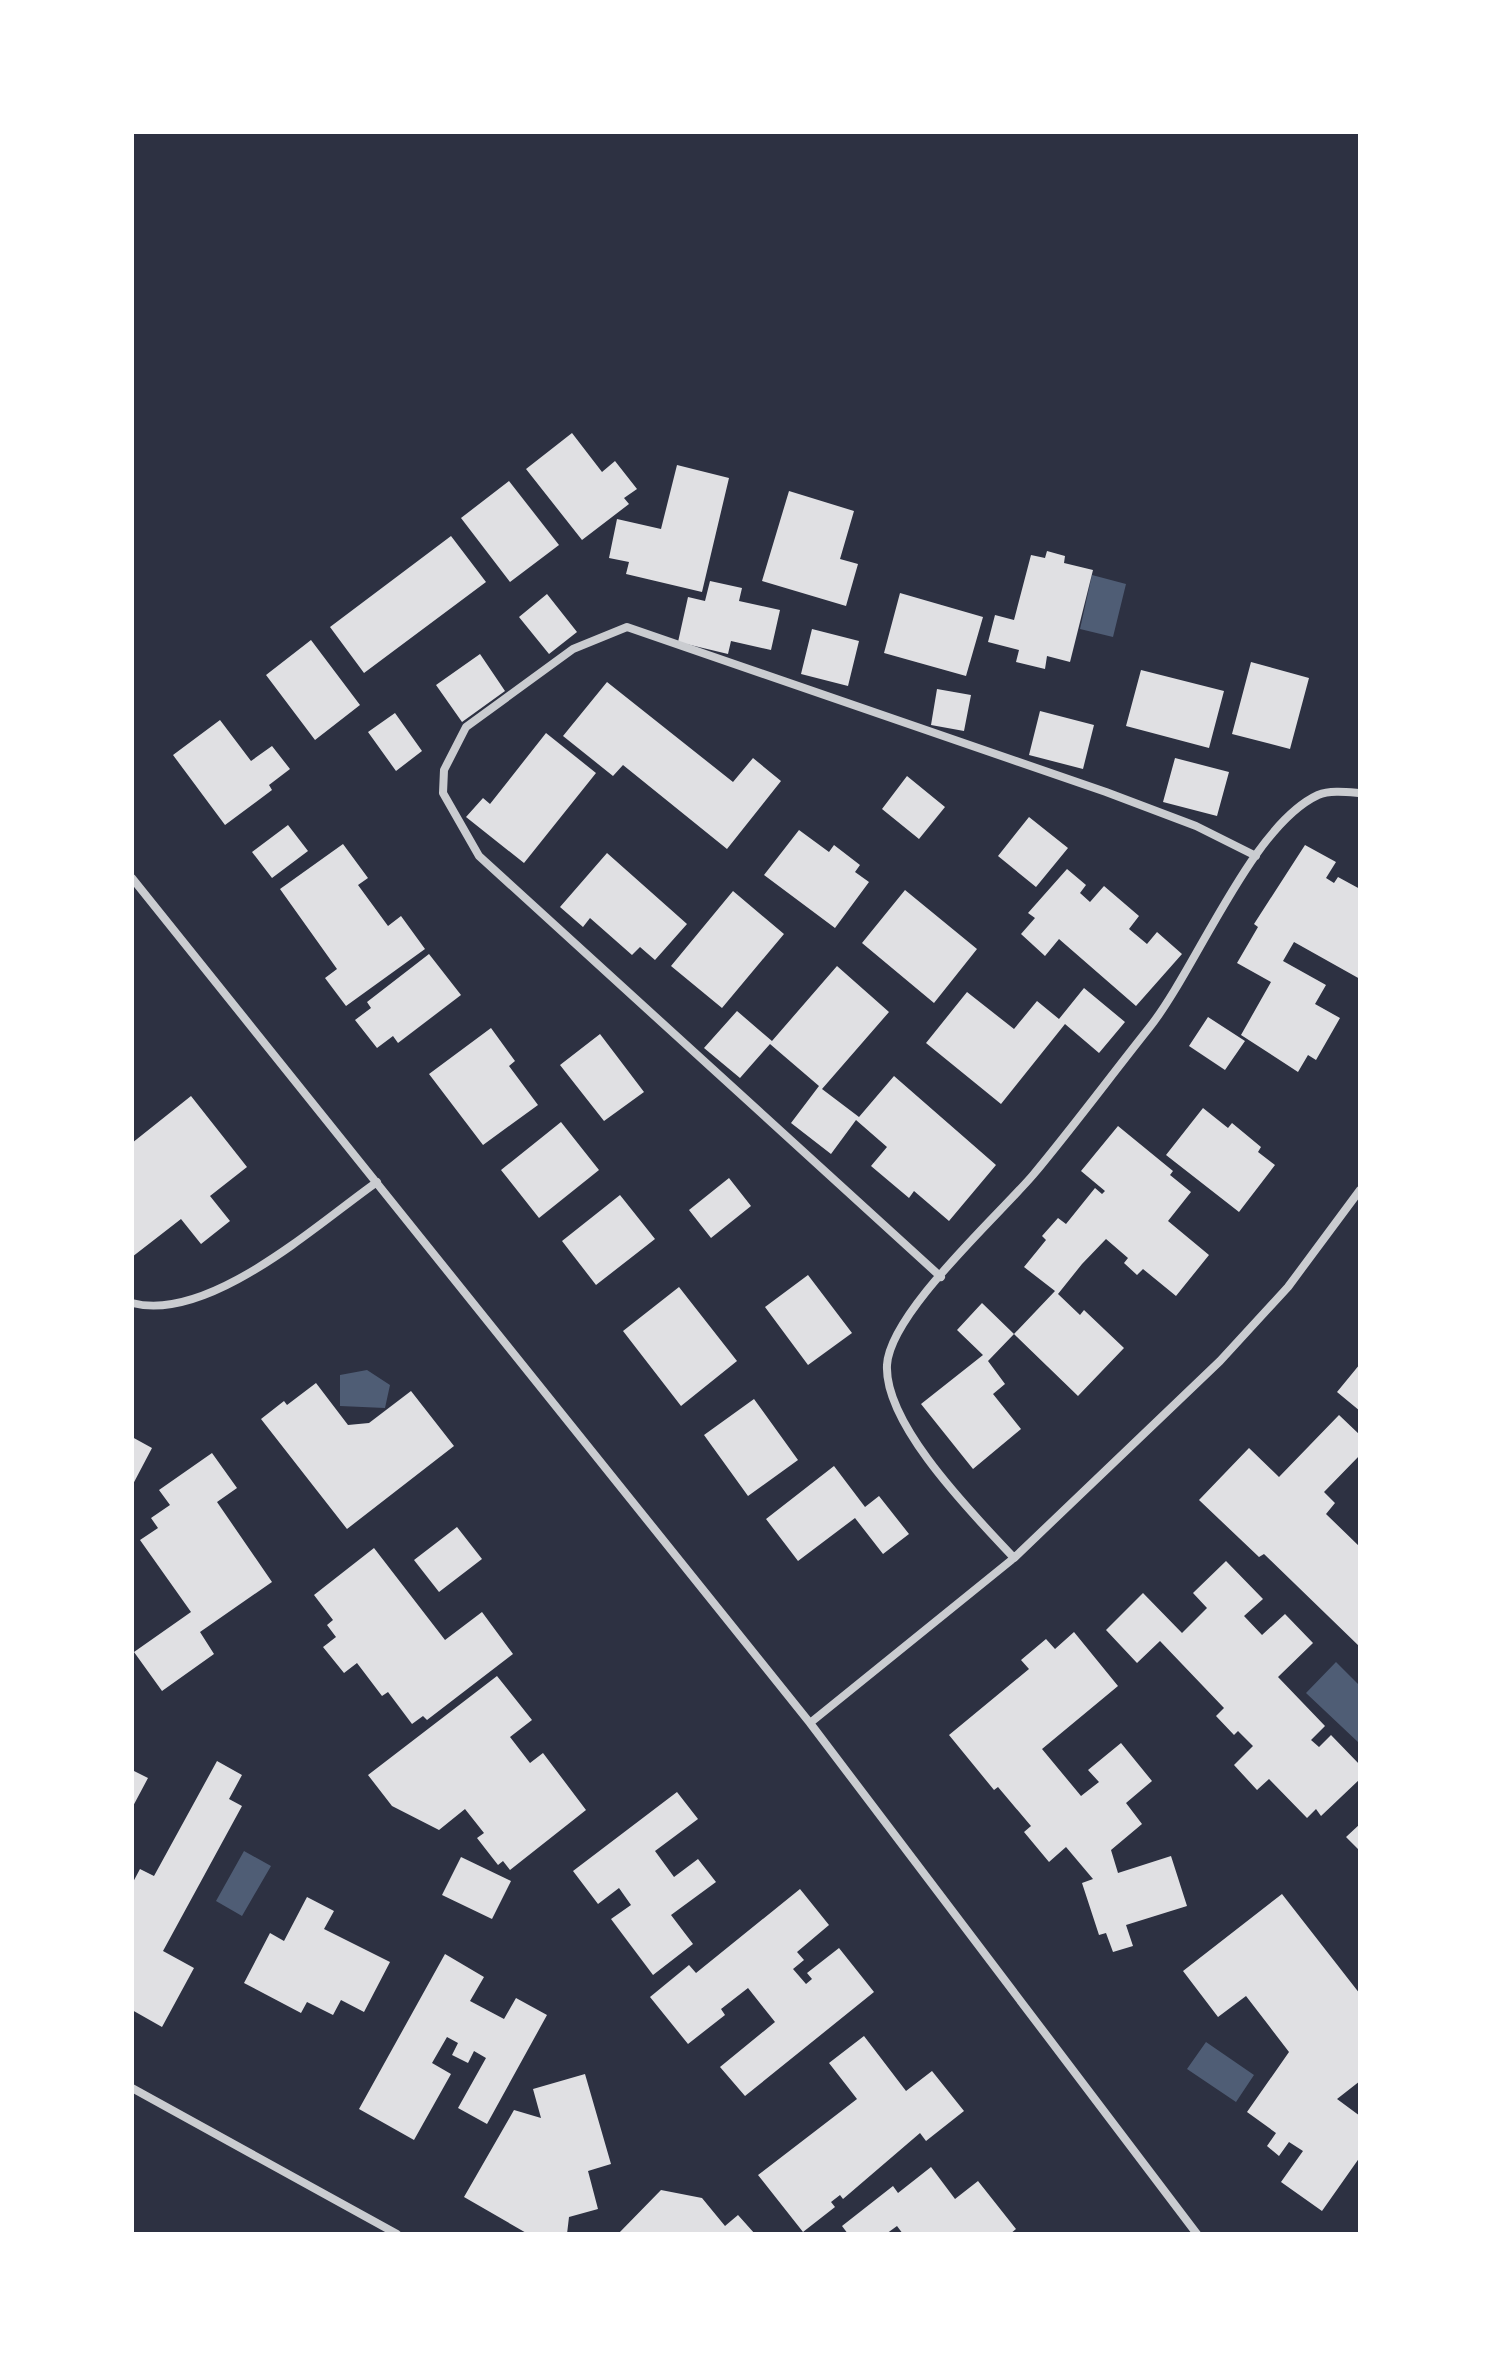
<svg xmlns="http://www.w3.org/2000/svg" width="1492" height="2366" font-family="Raleway,sans-serif">
  <style>
    .water { fill: #4f5d75 }
    .building { fill: #e0e0e3 }
    .lines { fill: none; stroke-linecap: round; stroke-linejoin: round }
    .minor { stroke: #caccd0; stroke-width: 8 }
  </style>
  <rect width="100%" height="100%" fill="#2d3142"/>
  <path class="water" d="M1092 575 1126 584 1113 637 1080 629Z
    M367 1370 390 1385 385 1408 340 1406V1375Z
    M1336 1662 1360 1686 1359 1743 1306 1693Z
    M244 1851 271 1866 242 1916 216 1901Z
    M1206 2042 1254 2075 1236 2102 1187 2069Z"/>
  <path class="building" d="M572 433 602 472 615 461 637 489 624 498 629 504 582 540 526 469Z
    M677 465 729 478 702 592 626 574 629 562 609 558 617 519 661 529Z
    M509 481 559 545 510 582 461 518Z
    M789 491 854 511 840 559 858 564 846 606 762 581Z
    M451 536 486 582 364 673 330 627Z
    M1047 551 1065 556 1064 563 1093 570 1070 662 1047 656 1045 669 1016 662 1019 650 988 642 995 615 1014 620 1031 555 1045 558Z
    M710 581 742 588 739 601 780 610 771 650 731 641 728 654 678 642 688 597 705 601Z
    M900 593 983 617 966 676 884 653Z
    M547 594 577 632 549 654 519 617Z
    M812 629 859 641 848 686 801 674Z
    M311 640 360 705 315 740 266 675Z
    M480 654 505 691 462 722 436 685Z
    M1251 662 1309 678 1290 749 1232 734Z
    M1141 670 1224 691 1209 748 1126 726Z
    M607 682 733 782 753 758 781 781 727 849 623 765 613 776 563 736Z
    M937 689 971 695 964 731 931 725Z
    M1040 711 1094 725 1083 769 1029 755Z
    M395 713 422 751 396 771 368 732Z
    M220 720 251 761 272 746 290 769 269 785 272 790 225 825 173 755Z
    M546 733 596 773 524 863 466 817 483 798 490 804Z
    M1175 758 1229 772 1217 816 1163 802Z
    M907 776 945 807 919 839 882 809Z
    M1029 817 1068 848 1036 887 998 856Z
    M288 825 308 851 272 878 252 852Z
    M799 830 829 852 834 845 860 865 855 872 869 882 835 928 764 875Z
    M343 844 368 878 358 885 388 926 401 916 425 949 346 1006 325 978 337 969 280 889Z
    M1305 845 1336 862 1326 878 1334 883 1338 877 1360 889V979L1294 942 1283 961 1326 985 1315 1004 1340 1018 1316 1060 1308 1055 1298 1072 1241 1035 1271 982 1237 963 1258 927 1254 924Z
    M607 853 687 924 655 960 640 947 632 955 590 918 583 927 560 907Z
    M1067 869 1086 885 1080 893 1090 902 1104 886 1139 916 1129 929 1147 944 1157 932 1182 954 1136 1006 1059 939 1045 956 1021 934 1035 918 1028 913Z
    M905 890 977 949 934 1003 862 943Z
    M733 891 784 934 722 1008 671 966Z
    M429 954 461 995 398 1043 393 1036 377 1048 355 1020 371 1008 367 1002Z
    M837 966 889 1012 822 1089 859 1117 894 1076 996 1165 949 1221 914 1191 909 1198 871 1166 887 1147 856 1120 831 1154 791 1123 819 1086 770 1044 740 1078 704 1048 737 1011 772 1041Z
    M1084 988 1125 1022 1099 1053 1065 1024 1001 1104 926 1043 967 992 1014 1029 1037 1001 1059 1019Z
    M1208 1017 1245 1041 1225 1070 1189 1046Z
    M491 1028 515 1061 509 1066 538 1105 483 1145 429 1074Z
    M600 1034 644 1092 604 1121 560 1065Z
    M191 1096 247 1167 210 1196 230 1221 201 1244 181 1219 132 1257V1143Z
    M1203 1108 1228 1128 1232 1123 1261 1147 1258 1152 1275 1165 1239 1212 1166 1155Z
    M561 1122 599 1170 539 1218 501 1170Z
    M1118 1126 1173 1171 1170 1175 1191 1192 1168 1221 1209 1255 1176 1296 1143 1269 1137 1275 1124 1263 1128 1258 1106 1239 1082 1264 1058 1294 1080 1315 1084 1310 1124 1348 1078 1396 1014 1334 1055 1291 1024 1267 1046 1240 1042 1236 1058 1218 1066 1224 1095 1188 1102 1194 1105 1191 1081 1171Z
    M729 1178 751 1206 711 1238 689 1210Z
    M620 1195 655 1239 596 1285 562 1241Z
    M808 1275 852 1333 808 1365 765 1307Z
    M679 1287 737 1361 681 1406 623 1331Z
    M982 1303 1014 1334 988 1361 1005 1384 993 1394 1021 1429 973 1469 921 1404 983 1355 957 1330Z
    M1360 1364V1411L1337 1392Z
    M316 1383 348 1425 369 1423 411 1391 454 1446 347 1529 261 1419 284 1401 287 1405Z
    M754 1399 798 1460 748 1496 704 1435Z
    M1339 1415 1360 1435V1455L1324 1492 1335 1503 1326 1514 1360 1547V1647L1264 1554 1259 1557 1199 1500 1249 1448 1279 1477Z
    M132 1437 152 1448 132 1486Z
    M212 1453 237 1488 217 1502 272 1582 200 1632 214 1654 162 1691 134 1652 191 1612 140 1540 158 1528 151 1518 170 1505 159 1490Z
    M834 1466 865 1507 879 1496 909 1534 883 1554 855 1518 798 1561 766 1519Z
    M457 1527 482 1559 439 1592 414 1560Z
    M374 1548 445 1640 482 1612 513 1654 427 1720 423 1716 412 1724 388 1692 382 1696 357 1663 344 1673 323 1647 336 1637 327 1625 333 1620 314 1595Z
    M1226 1561 1263 1599 1244 1616 1262 1635 1285 1614 1313 1643 1278 1677 1325 1726 1311 1740 1319 1747 1331 1735 1360 1765V1779L1321 1816 1316 1809 1307 1818 1269 1779 1257 1790 1234 1765 1253 1746 1238 1731 1234 1735 1216 1716 1224 1708 1160 1641 1137 1663 1106 1630 1143 1593 1182 1633 1207 1608 1193 1593Z
    M1074 1632 1118 1686 1042 1749 1081 1796 1099 1782 1088 1770 1121 1743 1152 1781 1126 1803 1142 1824 1111 1850 1118 1873 1171 1856 1187 1906 1126 1925 1133 1946 1113 1952 1106 1933 1099 1935 1082 1883 1093 1879 1066 1847 1049 1862 1024 1832 1031 1826 998 1787 994 1790 949 1735 1029 1669 1021 1660 1046 1639 1055 1649Z
    M497 1676 532 1720 510 1737 530 1763 543 1753 586 1810 510 1870 503 1861 498 1865 477 1838 484 1833 465 1809 439 1830 392 1806 368 1775Z
    M217 1761 242 1775 229 1799 242 1806 163 1951 194 1968 162 2027 132 2010V1884L140 1869 154 1876Z
    M132 1770 148 1778 132 1808Z
    M677 1792 698 1819 655 1851 674 1877 698 1859 716 1882 671 1915 693 1944 653 1975 611 1919 631 1905 619 1888 598 1904 573 1871Z
    M1360 1824V1851L1346 1837Z
    M461 1857 511 1881 492 1919 442 1895Z
    M800 1889 829 1925 797 1952 804 1960 793 1969 806 1984 812 1979 807 1973 839 1948 874 1992 745 2096 720 2067 775 2022 748 1988 721 2009 725 2015 688 2044 650 1997 689 1965 696 1973Z
    M1282 1894 1360 1994V2081L1337 2099 1360 2116V2157L1322 2211 1281 2182 1303 2151 1289 2142 1279 2156 1267 2146 1276 2133 1247 2112 1289 2052 1246 1996 1218 2017 1183 1971Z
    M307 1897 334 1911 324 1929 390 1962 364 2012 341 2000 333 2015 307 2002 301 2013 244 1983 270 1933 284 1941Z
    M445 1954 484 1977 470 2001 504 2019 516 1998 547 2015 487 2124 458 2108 486 2058 474 2051 468 2063 452 2055 458 2043 447 2037 432 2063 451 2074 414 2140 359 2109Z
    M864 2036 906 2091 932 2071 964 2111 926 2141 920 2133 843 2199 840 2195 831 2202 835 2207 803 2232 758 2175 857 2099 829 2063Z
    M585 2074 611 2164 588 2171 598 2209 569 2217 567 2234H528L464 2197 514 2110 541 2118 533 2089Z
    M931 2167 955 2199 978 2181 1016 2229 1010 2234H903L897 2226 886 2234H848L842 2226 893 2186 898 2193Z
    M661 2190 702 2198 725 2226 738 2215 755 2234H618Z"/>
  <g class="lines">
    <path class="minor" d="M132 878 810 1723 1197 2234
      M941 1277 479 856 443 793 444 770 466 727 573 649 627 627 1106 792 1196 826 1256 856
      M132 1303C209 1323 316 1225 377 1182
      M1014 1558C974 1515 884 1425 887 1365 890 1313 997 1217 1033 1175 1073 1127 1110 1077 1149 1028 1197 968 1251 826 1318 795 1330 790 1347 792 1360 793
      M810 1723 1014 1558 1220 1361 1288 1287 1360 1190
      M132 2088 397 2234"/>
  </g>
  <rect width="1492" height="2366" fill="none" stroke="#ffffff" stroke-width="268"/>
</svg>
